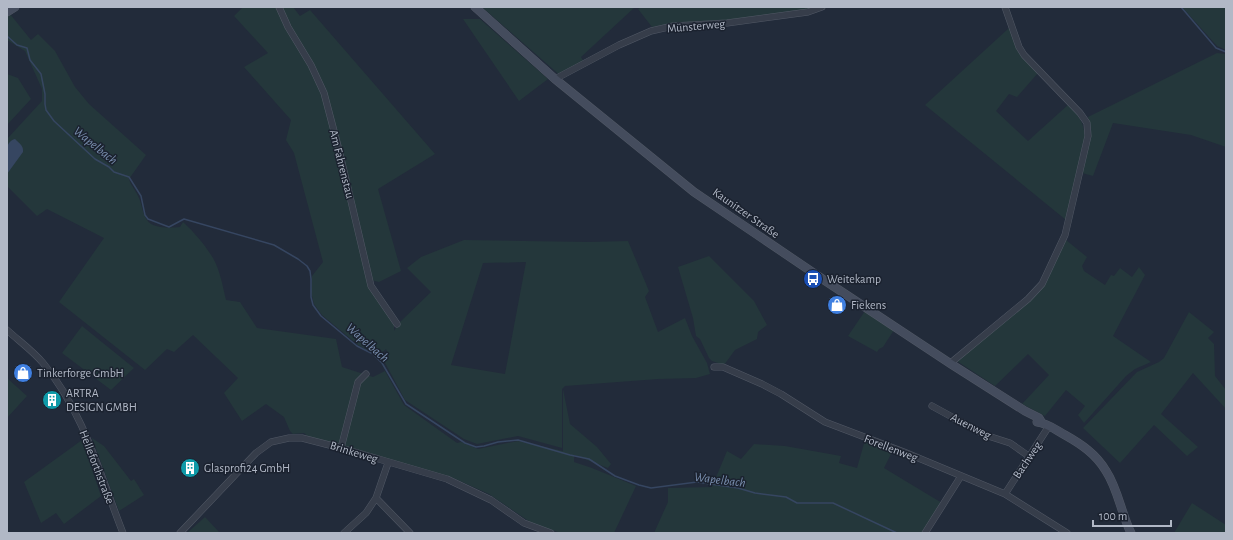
<svg xmlns="http://www.w3.org/2000/svg" width="1233" height="540" font-family="'Alegreya Sans',sans-serif">
  <style>
    .green { fill: #24373b; fill-rule: evenodd }
    .water { fill: #364661 }
    .lines { fill: none; stroke-linecap: round; stroke-linejoin: round }
    .stream { stroke: #364661; stroke-width: 1.5 }
    .street-casing { stroke: #515865; stroke-width: 7 }
    .secondary-casing { stroke: #515865; stroke-width: 9 }
    .street { stroke: #363d4a; stroke-width: 6 }
    .secondary { stroke: #444c5d; stroke-width: 8 }
    .labels { text-anchor: middle; stroke-width: 3; stroke-linejoin: round; paint-order: stroke }
    .street-label { font-size: 12px; fill: #b1b8c6; stroke: #1b222f }
    .poi-label { font-size: 12px; fill: #b1b8c6; stroke: #1b222f; text-anchor: start }
    .water-label { font-size: 13px; font-style: italic; fill: #798eae; stroke: #1b222f }
  </style>
  <rect width="100%" height="100%" fill="#222b3a"/>
  <path class="green" d="M243 7H293L300 16 310 10 435 154 378 189 401 271 379 282 371 280 394 325V331L399 323 431 292 407 268 421 257 464 240 589 242 628 241 649 291 645 297 658 332 685 318 692 336 707 363 710 374 696 378 658 379 565 386 562 389V448L518 436 477 444 464 439 405 400 383 359 388 354 386 349 378 356 358 345 322 315 314 304 311 292 312 276 323 262 294 153 286 140 291 120 244 67 268 53 234 16ZM526 262 505 374 451 365 483 263Z
    M482 7H635L581 57 585 64 562 77Z
    M641 7H808L810 9 727 21 672 24 652 27 638 9Z
    M1182 7H1226V50L1217 46Z
    M10 14 31 40 38 34 55 51 75 87 89 104 146 155 129 179C131 186 135 189 138 196 142 203 142 213 147 220 152 229 171 228 180 227L183 222C194 232 205 245 213 258 220 270 223 287 226 300L240 302 257 328 336 339 342 367 373 377 385 371 404 405 457 443 461 442 478 449 518 441 563 451V389L570 424 597 447 611 464 608 468 574 455V462L592 468 636 486 614 533H561L533 524 489 494 451 477 310 438 304 433 293 434 290 431 284 417 266 404 242 421 224 393 238 378 193 335 174 352 167 349 145 370 59 302 104 238 47 209 37 216 7 186V139L42 101V89L25 51 7 40V16Z
    M463 19H480L548 79 519 101Z
    M1009 28 1038 73 1017 97 1009 94 996 111 1028 141 1069 104C1079 116 1083 121 1085 136L1066 220 925 105Z
    M1217 53 1226 54V147L1191 135 1113 123 1093 176 1082 173 1089 122 1088 117Z
    M7 74 18 78 31 99 7 125Z
    M1066 240 1087 257 1082 266 1084 271 1105 285 1111 275 1114 276 1120 268 1132 277 1139 267 1145 275 1113 336 1151 362 1135 369 1126 376 1084 423 1078 415 1085 406 1066 390 1045 416 1022 404 1049 375 1028 354 995 386 957 361 1029 300Z
    M709 256 754 301 767 325 758 332 757 339 735 350 724 365 712 361 709 358 700 339 696 336 693 318 678 267Z
    M865 311 894 330 883 347 879 349 877 352 848 336Z
    M1189 312 1214 332 1208 338 1214 344 1215 376 1226 390V409L1193 373 1161 414 1198 447 1187 456 1154 425 1120 463 1083 428 1137 372 1159 362 1164 358Z
    M82 326 134 368 111 390 62 353Z
    M7 378 27 396 7 418Z
    M92 438 104 446 131 481 134 479 144 495 119 511Z
    M82 440 101 496 64 524 56 513 41 523 24 482Z
    M865 440 893 450 884 468 942 503 922 533H654L668 502V488L712 487 727 451 741 459 754 444 785 446 841 456 839 463 857 468Z
    M1192 503 1226 525V533H1174Z
    M205 517 220 533H187Z"/>
  <path class="water" d="M15 139C19 143 24 146 23 152L7 174C7 164 2 142 15 139Z"/>
  <g class="lines">
    <path class="stream" d="M1181 7 1216 48 1226 52
      M7 36 17 45 27 48 30 60 41 74 45 94V104L46 110 54 121 95 159 109 167 114 172 129 177 141 196 145 215 148 219 169 227 184 219 274 245 298 259 307 266 310 271 311 279V297L313 305 321 316 357 346 373 354 382 363 406 404 465 443 476 447 484 446 498 442 518 440 570 455 589 459 615 476 639 485 651 488 697 482 738 488 755 493 786 497 797 503H833L897 533"/>
    <defs>
      <path id="street" d="M279 7 288 27 311 65 324 93 339 150 371 286 397 324
        M555 79 619 45 651 31 673 26 727 23 808 12 822 7
        M7 330C19 341 33 351 43 363 84 412 100 475 123 533
        M951 364 953 361 1028 299 1042 284 1065 235 1088 136 1087 123 1080 113 1024 55 1019 47 1005 7
        M714 367H723L762 384 781 394 825 422 904 452 1005 494 1067 533
        M932 406 985 435 1010 443 1030 457
        M341 448 358 382 366 374
        M1005 494 1049 426
        M376 498 410 533
        M180 533 256 453 271 442 289 438H302L341 448 447 479 491 500 524 523 551 533
        M344 533 366 513 376 498 388 463
        M925 533 961 476"/>
      <path id="secondary" d="M475 7 555 79 694 192 824 280 951 364 1025 411 1039 418 1042 423
        M7 12 15 7
        M1037 422C1047 423 1056 430 1065 435 1081 444 1096 454 1106 471 1118 489 1121 513 1131 533"/>
    </defs>
    <use href="#street" class="street-casing"/>
    <use href="#secondary" class="secondary-casing"/>
    <use href="#street" class="street"/>
    <use href="#secondary" class="secondary"/>
  </g>
  <defs>
    <symbol id="bus-disc" viewBox="-11 -11 22 22"><circle r="9.5" fill="#1a4fb4" stroke="#1b222f"/><path d="M-5-6H5V4H4V6H2V4H-2V6H-4V4H-5ZM-3.5-4V0h7V-4ZM-3.5 1.2v1.5H-2V1.2ZM2 1.2v1.5H3.5V1.2Z" fill="#fff"/></symbol>
    <symbol id="shop-disc" viewBox="-11 -11 22 22"><circle r="9.5" fill="#3f7fe0" stroke="#1b222f"/><path d="M-5-2.5h2.3a2.7 3.5 0 0 1 5.4 0H5L5.5 6h-11ZM-1.5-2.5h3a1.5 2.3 0 0 0-3 0Z" fill="#fff"/></symbol>
    <symbol id="building-disc" viewBox="-11 -11 22 22"><circle r="9.5" fill="#0f9aa8" stroke="#1b222f"/><path d="M-4-6H4V6H1V3H-1V6H-4ZM-2.5-4.3h1.7v1.8h-1.7ZM.8-4.3h1.7v1.8H.8ZM-2.5-1h1.7V.8h-1.7ZM.8-1h1.7V.8H.8Z" fill="#fff"/></symbol>
  </defs>
  <g fill-rule="evenodd">
    <use href="#bus-disc" x="802" y="268" width="22" height="22"/>
    <use href="#shop-disc" x="826" y="294" width="22" height="22"/>
    <use href="#shop-disc" x="12" y="362" width="22" height="22"/>
    <use href="#building-disc" x="41" y="389" width="22" height="22"/>
    <use href="#building-disc" x="179" y="457" width="22" height="22"/>
  </g>
  <g class="labels">
    <g class="street-label">
      <text transform="translate(696 26) rotate(-5)" y="4">Münsterweg</text>
      <text transform="translate(342 164) rotate(76)" y="4">Am Fahrenstau</text>
      <text transform="translate(746 213) rotate(35)" y="4">Kaunitzer Straße</text>
      <text transform="translate(971 426) rotate(27)" y="4">Auenweg</text>
      <text transform="translate(891 448) rotate(21)" y="4">Forellenweg</text>
      <text transform="translate(354 452) rotate(17)" y="4">Brinkeweg</text>
      <text transform="translate(1027 460) rotate(-56)" y="4">Bachweg</text>
      <text transform="translate(97 467) rotate(69)" y="4">Helleforthstraße</text>
    </g>
    <g class="poi-label">
      <text x="827" y="283">Weitekamp</text>
      <text x="851" y="309">Fiekens</text>
      <text x="37" y="377">Tinkerforge GmbH</text>
      <text x="66" y="397">ARTRA<tspan x="66" dy="14">DESIGN GMBH</tspan></text>
      <text x="204" y="472">Glasprofi24 GmbH</text>
    </g>
    <g class="water-label">
      <text transform="translate(96 145) rotate(39)" y="5">Wapelbach</text>
      <text transform="translate(368 342) rotate(41)" y="5">Wapelbach</text>
      <text transform="translate(720 479) rotate(7)" y="5">Wapelbach</text>
    </g>
  </g>
  <rect width="1233" height="540" fill="none" stroke="#b1b8c6" stroke-width="16"/>
  <path d="M1093 520v6h78v-6" fill="none" stroke="#b1b8c6" stroke-width="2"/>
  <text x="1099" y="520" font-size="12" fill="#b1b8c6" stroke="#1b222f" stroke-width="3" paint-order="stroke">100 m</text>
</svg>
